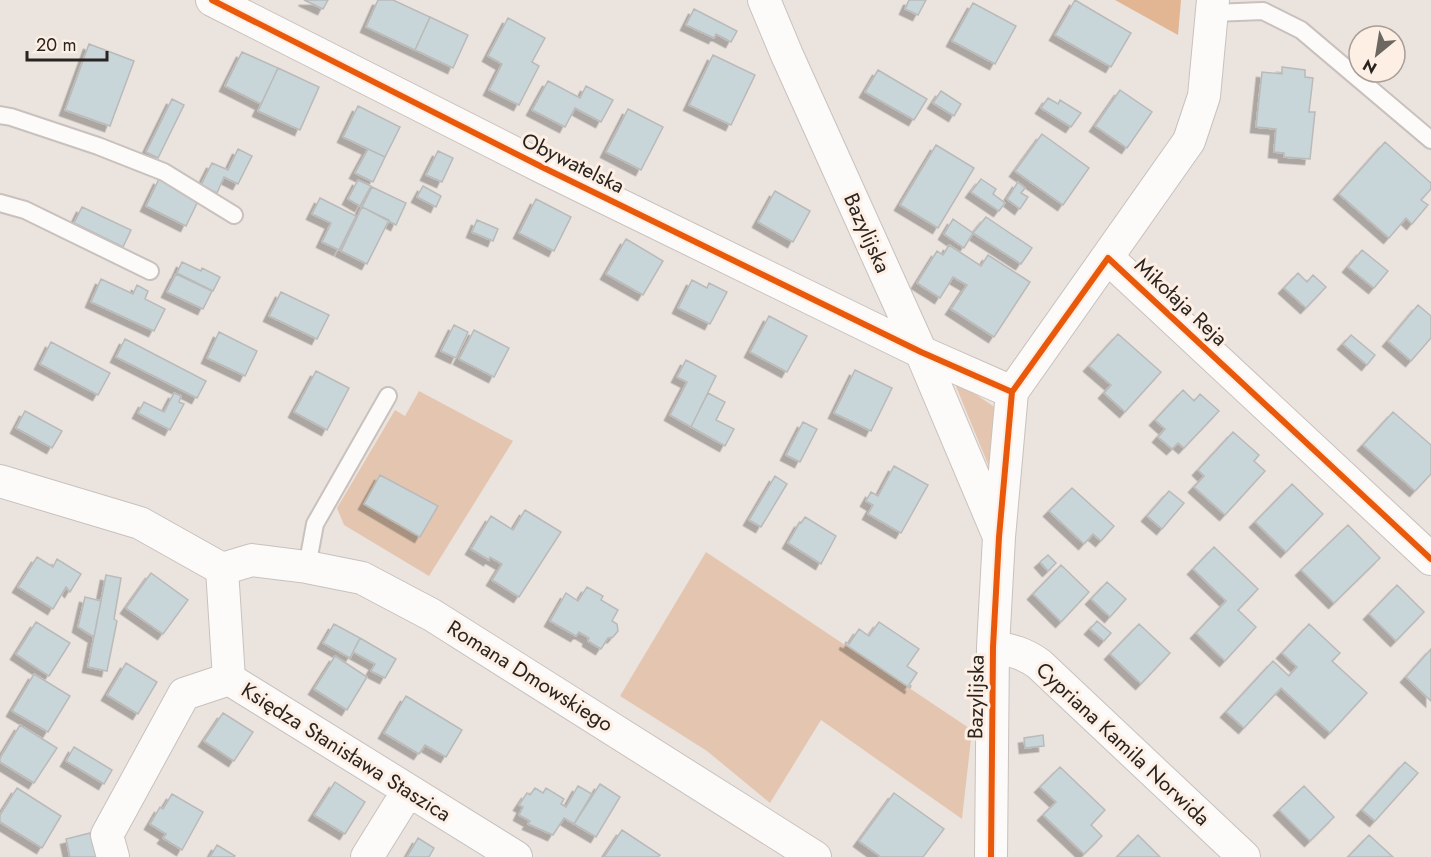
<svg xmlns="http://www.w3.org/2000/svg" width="1431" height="857" font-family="Jost,sans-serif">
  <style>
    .green { fill: #e4c6b0 }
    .forest { fill: #e2b593 }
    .building { fill: #c8d5d9; stroke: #babab9; stroke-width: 1.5; filter: url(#shadow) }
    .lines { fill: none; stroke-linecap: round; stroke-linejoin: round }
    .service-casing { stroke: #c8c1bd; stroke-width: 20 }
    .minor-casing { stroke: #c8c1bd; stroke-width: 34 }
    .service { stroke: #fcfbfa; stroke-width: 16 }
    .minor { stroke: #fcfbfa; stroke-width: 32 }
    .cycleway-casing { stroke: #feefe5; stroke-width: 10 }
    .cycleway { stroke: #e8590c; stroke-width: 6 }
    .labels { text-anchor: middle; stroke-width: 6; stroke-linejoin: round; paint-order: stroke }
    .street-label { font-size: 21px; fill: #292420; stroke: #feefe5 }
  </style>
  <defs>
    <filter id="shadow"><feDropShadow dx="-5.5" dy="5.5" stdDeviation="0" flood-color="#0004"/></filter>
  </defs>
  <rect width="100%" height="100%" fill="#ebe3de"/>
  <path class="green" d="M953 379 996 408 992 474Z
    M419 391 513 441 429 576 344 525 337 508 395 410 405 416Z
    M706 552 972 730 962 819 821 720 770 803 707 751 620 696Z"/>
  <path class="forest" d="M1115 0H1181L1178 35Z"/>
  <path class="building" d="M304 0H328L323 9Z
    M378 0H393L430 17 415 50 366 27Z
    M909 0H926L918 15 905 9Z
    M1075 0 1131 33 1111 67 1055 35Z
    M973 3 1016 26 995 64 952 41Z
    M694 9 737 31 731 42 716 34 714 38 686 25Z
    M430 17 468 35 453 68 415 50Z
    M508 18 545 38 532 62 539 66 519 105 489 90 502 64 488 56Z
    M89 44 134 61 110 126 65 110Z
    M242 52 278 68 261 104 225 86Z
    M713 55 755 75 731 125 689 105Z
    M1282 67 1305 70V77L1313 78 1309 112H1315L1310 159 1284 157V153L1274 152 1276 129 1256 127 1262 72 1282 74Z
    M278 68 319 87 300 130 258 111Z
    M878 70 927 99 914 120 865 92Z
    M548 81 580 98 586 86 613 100 601 122 575 108 565 127 532 110Z
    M1120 90 1152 112 1127 148 1095 126Z
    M941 91 961 104 954 116 933 103Z
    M1048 98 1058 104 1060 100 1081 113 1071 127 1041 108Z
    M172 99 184 105 158 158 146 152Z
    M358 106 400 127 385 157 343 137Z
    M628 109 663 127 641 170 606 152Z
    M1042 134 1089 168 1063 205 1015 171Z
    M1385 142 1431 183V189L1421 200 1428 205 1412 224 1406 218 1389 238 1339 194Z
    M936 145 974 168 938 228 900 205Z
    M238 149 252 156 238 184 224 177 217 193 201 185 212 163 228 170Z
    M368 149 385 157 373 182 355 173Z
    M438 151 453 158 442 182 426 175Z
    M159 179 199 199 186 226 146 206Z
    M981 179 996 189 993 194 1005 203 999 211 971 192Z
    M358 180 371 186 360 206 348 199Z
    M1018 182 1025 188 1021 193 1028 197 1020 209 1007 199Z
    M423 186 441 196 436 207 417 197Z
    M372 187 406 203 396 225 362 207Z
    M775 191 810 211 793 242 758 222Z
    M320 198 356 216 339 250 322 242 331 223 312 214Z
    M536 199 571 217 554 251 519 233Z
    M82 207 131 230 123 247 74 223Z
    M362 207 389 220 367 264 341 251Z
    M986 217 1032 248 1021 264 973 233Z
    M953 219 973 233 964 248 944 234Z
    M477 220 498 229 493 241 472 232Z
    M626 239 663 261 643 295 606 274Z
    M949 245 981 266 988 255 1030 282 994 337 951 309 967 285 953 277 940 298 917 283 937 251 943 255Z
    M1362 250 1388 271 1374 288 1348 267Z
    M182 262 201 271 202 268 220 277 213 291 177 273Z
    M1298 273 1307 282 1313 275 1326 287 1306 308 1284 288Z
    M176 274 212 291 203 309 167 292Z
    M101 279 133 294 137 285 148 291 145 299 165 309 154 331 91 302Z
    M692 280 707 288 709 283 727 292 710 324 678 308Z
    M281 292 329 315 317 339 269 316Z
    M1418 305 1431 316V338L1411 361 1388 341Z
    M769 316 807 336 787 372 750 352Z
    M454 325 468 332 456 358 441 351Z
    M474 330 509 348 494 377 459 359Z
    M219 332 257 351 245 376 207 358Z
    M1118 334 1161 372 1125 412 1104 393 1111 385 1089 366Z
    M1351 335 1375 355 1367 365 1343 344Z
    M125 339 206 381 197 398 116 357Z
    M51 342 110 373 98 395 40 364Z
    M686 360 716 376 691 427 670 415 687 382 677 377Z
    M855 370 892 388 871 431 834 413Z
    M316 371 349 388 327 430 294 412Z
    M1183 390 1194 401 1200 394 1219 411 1184 448 1178 443 1172 449 1158 437 1165 429 1155 420Z
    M174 393 181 396 179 402 184 404 170 430 138 413 144 402 164 412Z
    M708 393 725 402 716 420 734 429 725 446 691 427Z
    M25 411 62 431 52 448 16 428Z
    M1393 412 1431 445V474L1415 491 1363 445Z
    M803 422 817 429 800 462 786 455Z
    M1233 432 1259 455 1254 461 1265 471 1225 515 1194 487 1204 476 1198 470Z
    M894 466 928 485 901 533 868 514 873 505 866 501 871 492 878 496Z
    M380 475 438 506 420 537 364 504Z
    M775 476 787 484 761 527 749 520Z
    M1292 484 1323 514 1286 552 1255 522Z
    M1072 488 1114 526 1101 541 1093 534 1084 544 1049 511Z
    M1169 491 1184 503 1162 529 1147 516Z
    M525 510 561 532 519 597 492 580 502 564 490 557 489 560 471 549 491 516 513 530Z
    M805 517 836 536 821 564 788 543 800 522 801 523Z
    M1348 525 1380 558 1334 603 1301 570Z
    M1214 547 1258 589 1238 610 1256 627 1225 661 1196 633 1226 601 1193 569Z
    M1048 555 1056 563 1048 571 1040 562Z
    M37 557 53 567 57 559 81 574 70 592 66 587 53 609 18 587Z
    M1061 565 1089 592 1061 622 1033 594Z
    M151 573 188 600 163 634 126 608Z
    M106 575 121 578 114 619 117 621 107 671 88 667Z
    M1107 582 1126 599 1110 617 1091 599Z
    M1397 585 1424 612 1396 641 1369 614Z
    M587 587 603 596 601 600 618 610 612 621 617 624 618 631 613 637 608 638 601 649 588 641 589 638 579 632 576 636 550 621 566 593 578 601Z
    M85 597 101 601 94 637 78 627Z
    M1097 621 1111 633 1104 641 1090 629Z
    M36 622 70 643 49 676 16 654Z
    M879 622 919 649 907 666 917 673 909 685 911 686 910 688 845 644 846 642 849 644 859 629 869 636Z
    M334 624 360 638 350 658 323 643Z
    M1139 624 1170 653 1141 684 1110 654Z
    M1309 624 1340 653 1332 661 1367 693 1330 733 1281 688 1244 728 1226 712 1273 661 1289 676 1297 667 1282 653Z
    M360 638 396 659 385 678 371 671 375 664 353 652Z
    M1431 649V701L1406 677Z
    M335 656 367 677 347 710 314 689Z
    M126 663 157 682 138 714 107 695Z
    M34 674 70 696 48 732 12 711Z
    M406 696 462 730 446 757 425 745 419 754 384 733Z
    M223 713 253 732 234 761 204 741Z
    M20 725 57 748 34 783 0 762V758Z
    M1043 735 1044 746 1025 748 1024 738Z
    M74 747 112 770 104 784 66 761Z
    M1405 762 1418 773 1375 821 1362 810Z
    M1060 767 1105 810 1091 825 1102 836 1084 854 1043 815 1056 802 1040 787Z
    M335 782 365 802 345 834 314 815Z
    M600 784 620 797 596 837 574 824Z
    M578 786 592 794 574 824 564 818 553 835 528 824 530 821 519 815 523 807 519 805 527 793 530 795 535 788 543 793 546 788 564 799 561 804 566 807Z
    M1304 786 1334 817 1310 841 1279 810Z
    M17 788 61 816 42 848 0 822V815Z
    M894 793 944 829 923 857H881L859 841Z
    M172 794 203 812 182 850 163 838 166 834 150 824 160 807 163 809Z
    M622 830 660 855 658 857H604Z
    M90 833 96 857H70L66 839Z
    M1138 835 1160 857H1117Z
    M1369 835 1393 857H1348Z
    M418 838 434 848 429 857H407Z
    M217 845 235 856 234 857H210Z"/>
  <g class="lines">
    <defs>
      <path id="service" d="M1213 13 1263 11 1301 30 1431 140
        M0 115 11 117 98 146 164 172 234 215
        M0 203 25 210 150 271
        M307 567 315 524 388 396"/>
      <path id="minor" d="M212 0 542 167 921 352 1012 392
        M764 0 787 55 921 352 997 532
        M1108 258 1431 559
        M0 481 140 523 222 569 229 679 516 857
        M222 569 252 560 307 567 362 578 432 615 815 857
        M993 647C1011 650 1024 653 1039 664L1244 857
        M113 857 107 835 184 694 229 679
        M367 857 408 791
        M991 857 993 647 999 537 1012 392 1189 141 1204 96 1213 0"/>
    </defs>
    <use href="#service" class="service-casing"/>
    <use href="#minor" class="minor-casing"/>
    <use href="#service" class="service"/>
    <use href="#minor" class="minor"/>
    <defs>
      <path id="cycleway" d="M212 0 542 167 921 352 1012 392
        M991 857 993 647 999 537 1012 392 1108 258 1431 559"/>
    </defs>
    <use href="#cycleway" class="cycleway-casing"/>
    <use href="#cycleway" class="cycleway"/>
  </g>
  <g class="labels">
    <g class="street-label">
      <text transform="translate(573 163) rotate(26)" y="7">Obywatelska</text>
      <text transform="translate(867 233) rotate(66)" y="7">Bazylijska</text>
      <text transform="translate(1181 302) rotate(43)" y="7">Mikołaja Reja</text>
      <text transform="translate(530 676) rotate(32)" y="7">Romana Dmowskiego</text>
      <text transform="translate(976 697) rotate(-89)" y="7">Bazylijska</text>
      <text transform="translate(1123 744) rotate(43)" y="7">Cypriana Kamila Norwida</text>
      <text transform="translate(346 752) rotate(32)" y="7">Księdza Stanisława Staszica</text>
    </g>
  </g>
  <g transform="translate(1377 54) rotate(210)"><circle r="28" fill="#feefe5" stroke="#a99e96" stroke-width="1.5"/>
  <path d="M0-4.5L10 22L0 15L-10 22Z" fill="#6d6762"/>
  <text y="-9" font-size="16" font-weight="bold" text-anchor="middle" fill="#292420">N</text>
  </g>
  <path d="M27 51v9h80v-9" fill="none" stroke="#292420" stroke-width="3"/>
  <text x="36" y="51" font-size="18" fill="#292420" stroke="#feefe5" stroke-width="4.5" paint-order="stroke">20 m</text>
</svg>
